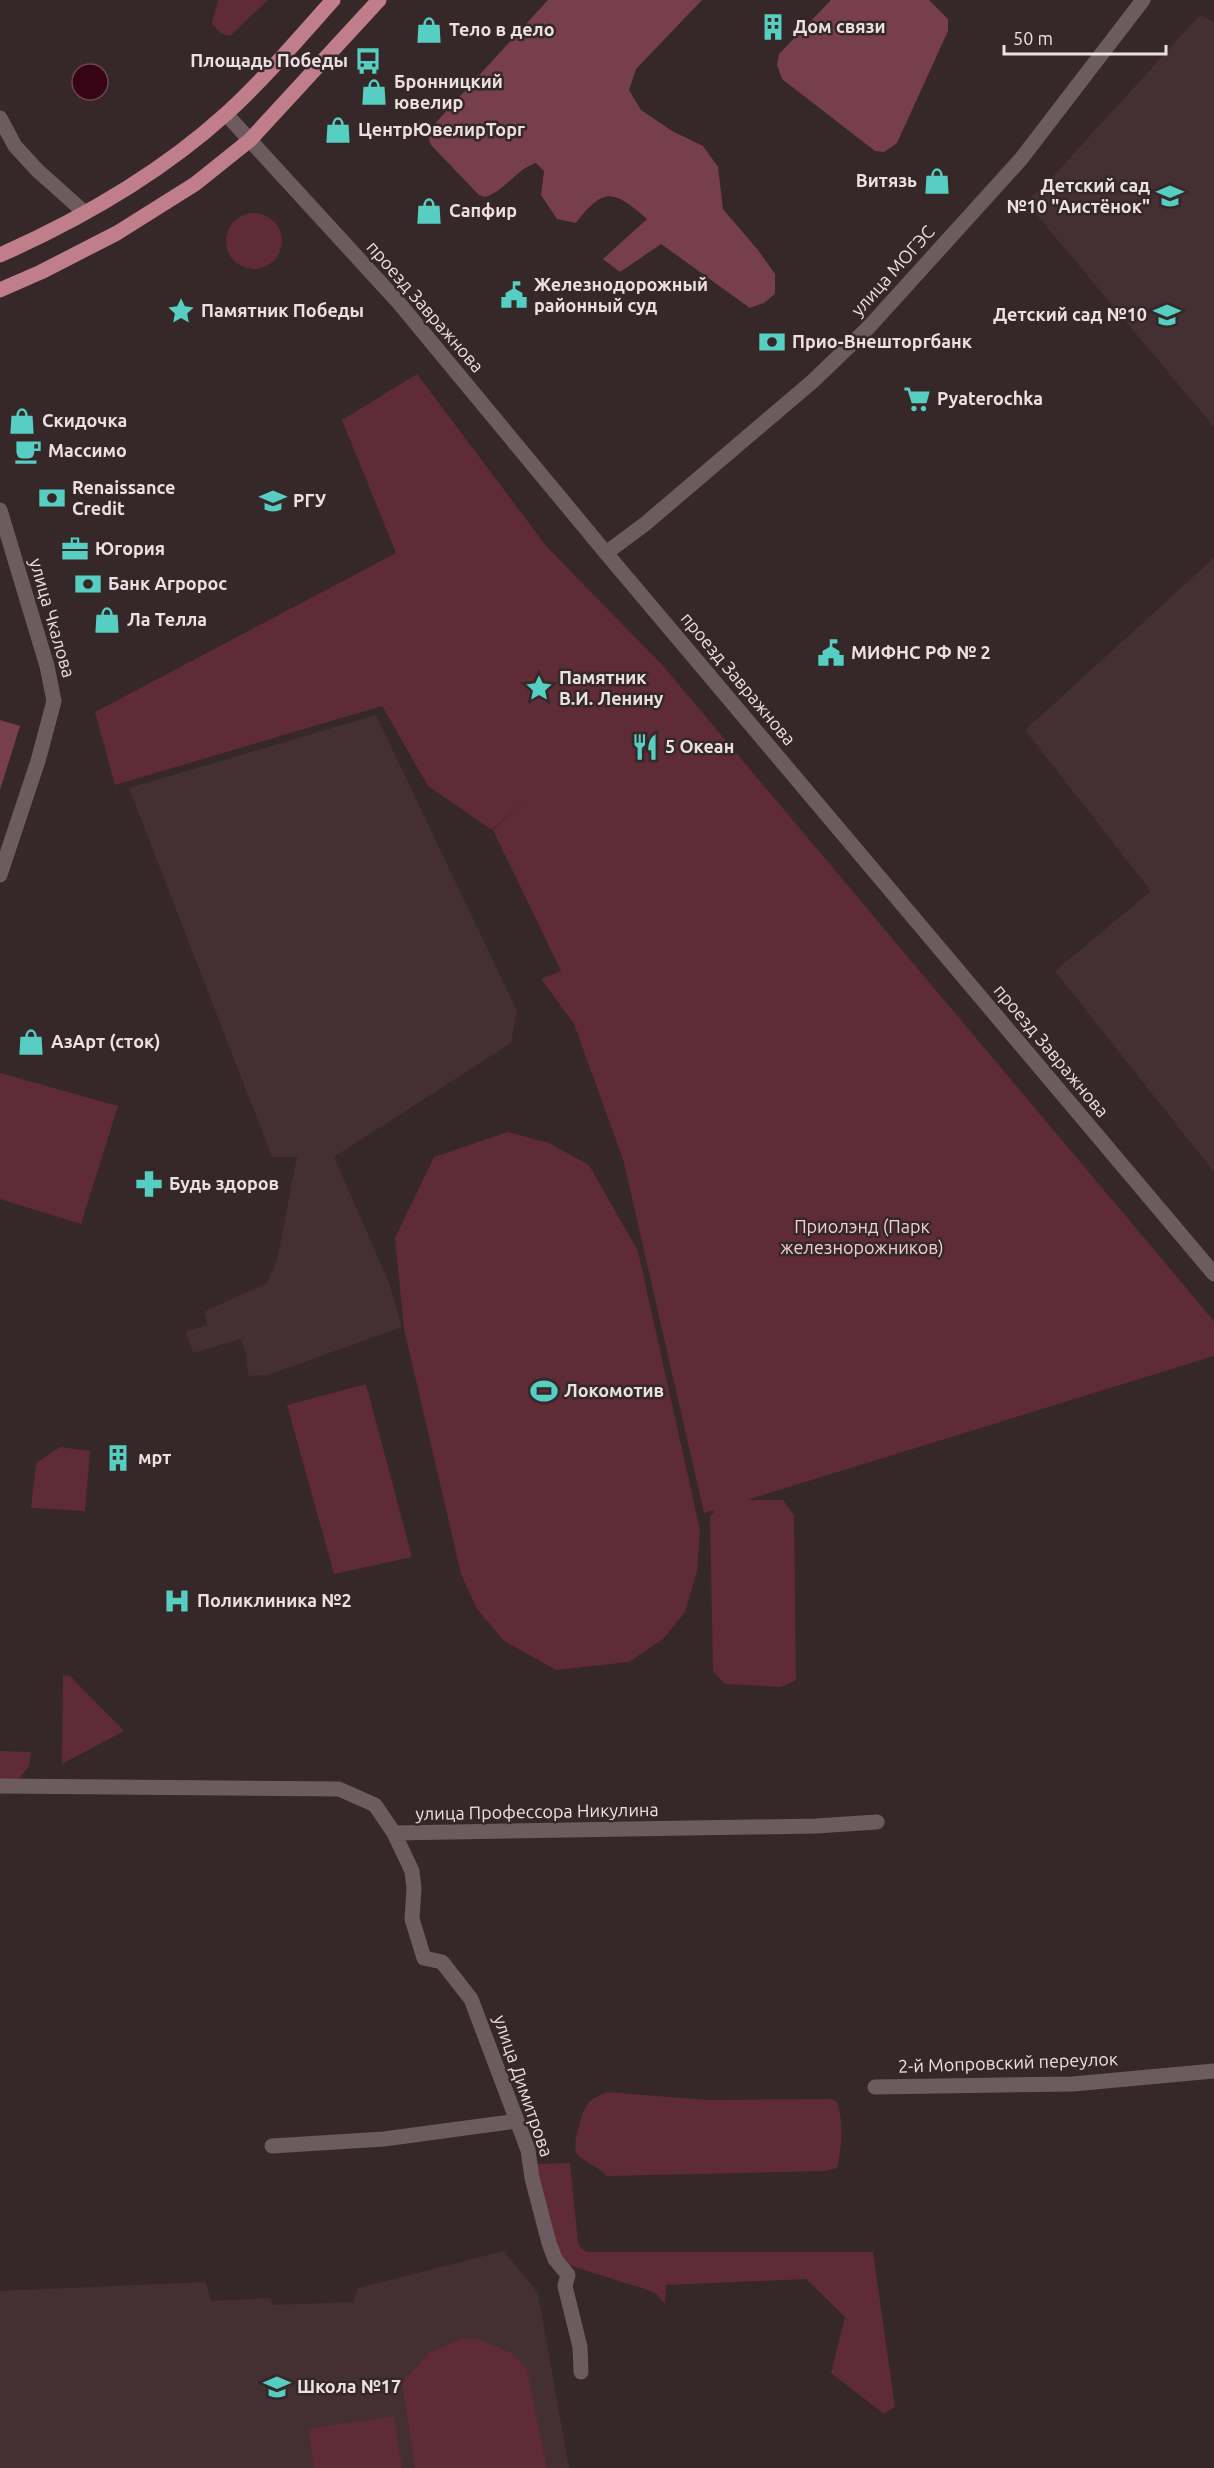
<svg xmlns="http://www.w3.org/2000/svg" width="1214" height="2468" font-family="Ubuntu,sans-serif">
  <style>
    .built { fill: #442f33 }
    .green { fill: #5e2b37 }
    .forest { fill: #773f4b }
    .water { fill: #360414; stroke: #6c4652; stroke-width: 1.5 }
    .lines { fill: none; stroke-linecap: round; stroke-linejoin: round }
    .minor { stroke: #6d5c5f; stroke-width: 15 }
    .tertiary { stroke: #6d5c5f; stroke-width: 15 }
    .primary { stroke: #c07e8b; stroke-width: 15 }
    .labels { text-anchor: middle; stroke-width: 5; stroke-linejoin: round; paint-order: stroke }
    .poi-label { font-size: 18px; font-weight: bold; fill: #ebe1e2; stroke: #362729; text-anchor: start }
    .street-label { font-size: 18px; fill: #ebe1e2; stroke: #362729 }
    .park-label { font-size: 18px; fill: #f3cdd4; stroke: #362729 }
  </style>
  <rect width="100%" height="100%" fill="#362729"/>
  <path class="built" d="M1200 15 1214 22V427L1026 202 1047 183Z
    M1214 558V1172L1055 971 1151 891 1025 730Z
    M376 715 517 1011 511 1043 334 1157 390 1285 402 1327 268 1375 248 1376 246 1354 241 1339 193 1353 186 1332 207 1325 204 1312 267 1283 277 1260 297 1157H272L129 788Z
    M504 2251 538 2293 569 2468H0V2291L206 2282 211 2301 271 2298 272 2305 353 2302 358 2288Z"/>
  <path class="green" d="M218 0H268L230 36 220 33 212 23Z
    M226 241a28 28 0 1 1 56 0a28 28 0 1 1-56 0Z
    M417 374 547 547 664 667 1214 1321V1356L747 1500H783L794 1515 796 1680 781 1687 725 1684 713 1671 710 1517 715 1510 704 1513 623 1159 574 1024 541 979 561 971 493 830 532 793 492 830 428 786 382 706 115 785 95 712 396 553 342 420Z
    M0 1073 118 1106 81 1224 0 1199Z
    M508 1132 549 1143 589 1165 638 1251 700 1530 697 1571 685 1612 663 1639 629 1662 556 1670 503 1640 477 1609 461 1574 404 1329 395 1238 434 1157Z
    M366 1384 412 1557 334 1574 287 1405Z
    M60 1447 90 1451 85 1511 31 1508 36 1463Z
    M63 1675 70 1676 124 1731 62 1764Z
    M0 1751 31 1752 29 1766 19 1779H0Z
    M607 2092 707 2100 831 2099 837 2102C844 2121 842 2149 837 2168L824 2171 607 2176C598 2166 582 2161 577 2154 571 2146 583 2107 590 2101 595 2097 601 2095 607 2092Z
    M570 2163 578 2242 581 2248 587 2252H873L895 2407 884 2414 831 2373 845 2317 806 2279 666 2285 665 2304 654 2292 565 2264 556 2245 535 2164Z
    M462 2338 478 2339 511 2353 527 2369 547 2468H415L402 2382 429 2353Z
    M394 2416 402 2468H314L308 2429Z"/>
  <path class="forest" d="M548 0H702L636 69 629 90 641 110 672 131 703 146 718 167 723 209 758 250 775 274V294L764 303 750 308 661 244 620 272 603 259 647 219C614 190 604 186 576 223L557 219 541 195 544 171 536 163C515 170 506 190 485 197L479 195 431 145 428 136 431 128Z
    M831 0H929L948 19V31L897 143 884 152 875 151 782 79 777 65 779 54Z
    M0 720 20 726 0 790Z"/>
  <path class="water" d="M72 82a18 18 0 1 1 36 0a18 18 0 1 1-36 0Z"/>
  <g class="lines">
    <path class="minor" d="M0 118 15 146 37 170 84 212
      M606 553 645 524 813 381 868 328 1021 159 1143 0
      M0 1786 339 1789 375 1805 394 1833 816 1826 877 1822
      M394 1833 412 1871 414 1888 412 1919 424 1958 442 1962 471 1999 528 2150 532 2178 549 2243 555 2259 568 2275 565 2286 580 2347 581 2372
      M875 2087 1073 2084 1214 2071
      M272 2146 384 2139 517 2121"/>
    <path class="tertiary" d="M226 114 399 303 606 553 1214 1274
      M0 510 47 666 54 701 38 761 0 875"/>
    <path class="primary" d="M0 255C81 219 162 172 227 113 265 78 299 38 333 0
      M0 290 41 272 117 233 195 184 250 140 379 0"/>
  </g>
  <defs>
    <symbol id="building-bare" viewBox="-9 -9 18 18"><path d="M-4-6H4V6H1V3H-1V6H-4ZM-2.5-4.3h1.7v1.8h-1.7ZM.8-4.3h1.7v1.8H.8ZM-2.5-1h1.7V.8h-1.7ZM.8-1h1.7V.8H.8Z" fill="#57cec2" stroke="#362729" stroke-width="2.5" paint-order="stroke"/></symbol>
    <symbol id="shop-bare" viewBox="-9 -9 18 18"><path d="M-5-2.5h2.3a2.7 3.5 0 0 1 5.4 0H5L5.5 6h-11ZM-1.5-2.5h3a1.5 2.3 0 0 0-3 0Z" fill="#57cec2" stroke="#362729" stroke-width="2.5" paint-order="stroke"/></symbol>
    <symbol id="bus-bare" viewBox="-9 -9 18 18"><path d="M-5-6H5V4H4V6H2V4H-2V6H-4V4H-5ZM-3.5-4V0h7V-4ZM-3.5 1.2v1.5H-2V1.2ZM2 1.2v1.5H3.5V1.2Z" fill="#57cec2" stroke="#362729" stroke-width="2.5" paint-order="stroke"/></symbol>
    <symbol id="school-bare" viewBox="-9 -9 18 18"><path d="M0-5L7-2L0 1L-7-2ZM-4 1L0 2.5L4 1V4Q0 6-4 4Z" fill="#57cec2" stroke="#362729" stroke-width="2.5" paint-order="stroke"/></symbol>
    <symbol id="civic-bare" viewBox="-9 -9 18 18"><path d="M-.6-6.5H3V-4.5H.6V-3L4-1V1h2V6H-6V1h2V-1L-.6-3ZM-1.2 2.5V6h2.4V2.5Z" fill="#57cec2" stroke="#362729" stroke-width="2.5" paint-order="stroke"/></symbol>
    <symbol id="sight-bare" viewBox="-9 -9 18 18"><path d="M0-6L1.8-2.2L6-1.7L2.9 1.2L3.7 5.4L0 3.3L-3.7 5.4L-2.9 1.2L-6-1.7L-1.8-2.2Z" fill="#57cec2" stroke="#362729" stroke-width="2.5" paint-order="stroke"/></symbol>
    <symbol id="bank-bare" viewBox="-9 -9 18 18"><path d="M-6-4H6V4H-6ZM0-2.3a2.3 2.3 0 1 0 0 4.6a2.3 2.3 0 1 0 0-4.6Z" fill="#57cec2" stroke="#362729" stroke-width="2.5" paint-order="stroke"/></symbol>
    <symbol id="supermarket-bare" viewBox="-9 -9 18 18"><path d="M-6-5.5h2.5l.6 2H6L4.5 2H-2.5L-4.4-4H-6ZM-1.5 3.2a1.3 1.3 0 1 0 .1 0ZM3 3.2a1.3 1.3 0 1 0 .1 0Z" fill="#57cec2" stroke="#362729" stroke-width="2.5" paint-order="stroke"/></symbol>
    <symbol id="cafe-bare" viewBox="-9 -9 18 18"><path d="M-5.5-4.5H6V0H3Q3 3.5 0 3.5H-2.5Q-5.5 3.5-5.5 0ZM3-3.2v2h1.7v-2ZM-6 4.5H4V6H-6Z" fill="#57cec2" stroke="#362729" stroke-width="2.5" paint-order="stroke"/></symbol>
    <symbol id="university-bare" viewBox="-9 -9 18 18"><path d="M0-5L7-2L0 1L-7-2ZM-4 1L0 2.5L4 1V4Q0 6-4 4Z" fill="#57cec2" stroke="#362729" stroke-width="2.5" paint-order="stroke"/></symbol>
    <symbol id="office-bare" viewBox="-9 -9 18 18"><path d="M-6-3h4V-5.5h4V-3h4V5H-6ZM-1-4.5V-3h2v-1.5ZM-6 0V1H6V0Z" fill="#57cec2" stroke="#362729" stroke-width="2.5" paint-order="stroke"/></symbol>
    <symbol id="restaurant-bare" viewBox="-9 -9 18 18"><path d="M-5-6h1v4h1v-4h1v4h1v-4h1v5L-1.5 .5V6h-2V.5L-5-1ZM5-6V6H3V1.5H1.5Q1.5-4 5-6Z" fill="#57cec2" stroke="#362729" stroke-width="2.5" paint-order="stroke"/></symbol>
    <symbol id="pharmacy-bare" viewBox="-9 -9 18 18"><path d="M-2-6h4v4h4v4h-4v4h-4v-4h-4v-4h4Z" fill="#57cec2" stroke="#362729" stroke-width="2.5" paint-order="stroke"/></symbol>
    <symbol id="stadium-bare" viewBox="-9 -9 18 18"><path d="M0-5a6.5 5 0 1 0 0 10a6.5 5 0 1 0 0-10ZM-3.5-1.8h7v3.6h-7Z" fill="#57cec2" stroke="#362729" stroke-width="2.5" paint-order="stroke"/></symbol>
    <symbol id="hospital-bare" viewBox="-9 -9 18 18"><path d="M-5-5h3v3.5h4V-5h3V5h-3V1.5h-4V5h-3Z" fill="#57cec2" stroke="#362729" stroke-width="2.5" paint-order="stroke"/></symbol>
  </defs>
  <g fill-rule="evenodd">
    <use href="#building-bare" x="754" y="8" width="38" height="38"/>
    <use href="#shop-bare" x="410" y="11" width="38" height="38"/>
    <use href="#bus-bare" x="349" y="42" width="38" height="38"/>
    <use href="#shop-bare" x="355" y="73" width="38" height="38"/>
    <use href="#shop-bare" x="319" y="111" width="38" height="38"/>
    <use href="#shop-bare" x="918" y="162" width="38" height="38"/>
    <use href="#school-bare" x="1151" y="177" width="38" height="38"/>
    <use href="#shop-bare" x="410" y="192" width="38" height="38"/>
    <use href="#civic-bare" x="495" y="276" width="38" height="38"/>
    <use href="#sight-bare" x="162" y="292" width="38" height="38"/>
    <use href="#school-bare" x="1148" y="296" width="38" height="38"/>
    <use href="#bank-bare" x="753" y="323" width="38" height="38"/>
    <use href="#supermarket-bare" x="898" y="380" width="38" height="38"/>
    <use href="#shop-bare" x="3" y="402" width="38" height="38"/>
    <use href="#cafe-bare" x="9" y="432" width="38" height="38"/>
    <use href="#bank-bare" x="33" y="479" width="38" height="38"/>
    <use href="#university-bare" x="254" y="482" width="38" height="38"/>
    <use href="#office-bare" x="56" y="530" width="38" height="38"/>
    <use href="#bank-bare" x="69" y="565" width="38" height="38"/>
    <use href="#shop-bare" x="88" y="601" width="38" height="38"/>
    <use href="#civic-bare" x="812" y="634" width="38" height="38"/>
    <use href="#sight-bare" x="520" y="669" width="38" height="38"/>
    <use href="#restaurant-bare" x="626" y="728" width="38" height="38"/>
    <use href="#shop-bare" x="12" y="1023" width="38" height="38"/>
    <use href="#pharmacy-bare" x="130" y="1165" width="38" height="38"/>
    <use href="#stadium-bare" x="525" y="1372" width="38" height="38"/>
    <use href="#building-bare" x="99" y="1439" width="38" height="38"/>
    <use href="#hospital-bare" x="158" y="1582" width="38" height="38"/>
    <use href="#school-bare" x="258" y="2368" width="38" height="38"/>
  </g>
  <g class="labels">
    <g class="poi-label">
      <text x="793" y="33">Дом связи</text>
      <text x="449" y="36">Тело в дело</text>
      <text x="348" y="67" text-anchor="end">Площадь Победы</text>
      <text x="394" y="88">Бронницкий<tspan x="394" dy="21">ювелир</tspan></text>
      <text x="358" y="136">ЦентрЮвелирТорг</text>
      <text x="917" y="187" text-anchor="end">Витязь</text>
      <text x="1150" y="192" text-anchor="end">Детский сад<tspan x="1150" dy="21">№10 "Аистёнок"</tspan></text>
      <text x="449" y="217">Сапфир</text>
      <text x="534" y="291">Железнодорожный<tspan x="534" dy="21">районный суд</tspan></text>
      <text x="201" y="317">Памятник Победы</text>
      <text x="1147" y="321" text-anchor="end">Детский сад №10</text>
      <text x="792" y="348">Прио-Внешторгбанк</text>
      <text x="937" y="405">Pyaterochka</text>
      <text x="42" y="427">Скидочка</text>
      <text x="48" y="457">Массимо</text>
      <text x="72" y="494">Renaissance<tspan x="72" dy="21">Credit</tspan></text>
      <text x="293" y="507">РГУ</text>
      <text x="95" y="555">Югория</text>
      <text x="108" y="590">Банк Агророс</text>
      <text x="127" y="626">Ла Телла</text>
      <text x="851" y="659">МИФНС РФ № 2</text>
      <text x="559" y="684">Памятник<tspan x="559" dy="21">В.И. Ленину</tspan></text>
      <text x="665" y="753">5 Океан</text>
      <text x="51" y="1048">АзАрт (сток)</text>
      <text x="169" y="1190">Будь здоров</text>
      <text x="564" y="1397">Локомотив</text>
      <text x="138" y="1464">мрт</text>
      <text x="197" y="1607">Поликлиника №2</text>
      <text x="297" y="2393">Школа №17</text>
    </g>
    <g class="street-label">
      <text transform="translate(893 271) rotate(-48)" y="6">улица МОГЭС</text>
      <text transform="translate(425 307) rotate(49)" y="6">проезд Завражнова</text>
      <text transform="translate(52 618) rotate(74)" y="6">улица Чкалова</text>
      <text transform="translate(738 679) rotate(50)" y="6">проезд Завражнова</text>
      <text transform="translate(1051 1051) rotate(50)" y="6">проезд Завражнова</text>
      <text transform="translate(537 1812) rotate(-1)" y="6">улица Профессора Никулина</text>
      <text transform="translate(1008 2063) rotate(-2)" y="6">2-й Мопровский переулок</text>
      <text transform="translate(523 2086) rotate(71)" y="6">улица Димитрова</text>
    </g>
    <g class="park-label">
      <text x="862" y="1233">Приолэнд (Парк<tspan x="862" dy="21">железнорожников)</tspan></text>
    </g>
  </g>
  <path d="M1004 45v9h162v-9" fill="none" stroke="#ebe1e2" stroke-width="3"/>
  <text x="1013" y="45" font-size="18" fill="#ebe1e2" stroke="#362729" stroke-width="4.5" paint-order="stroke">50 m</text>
</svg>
